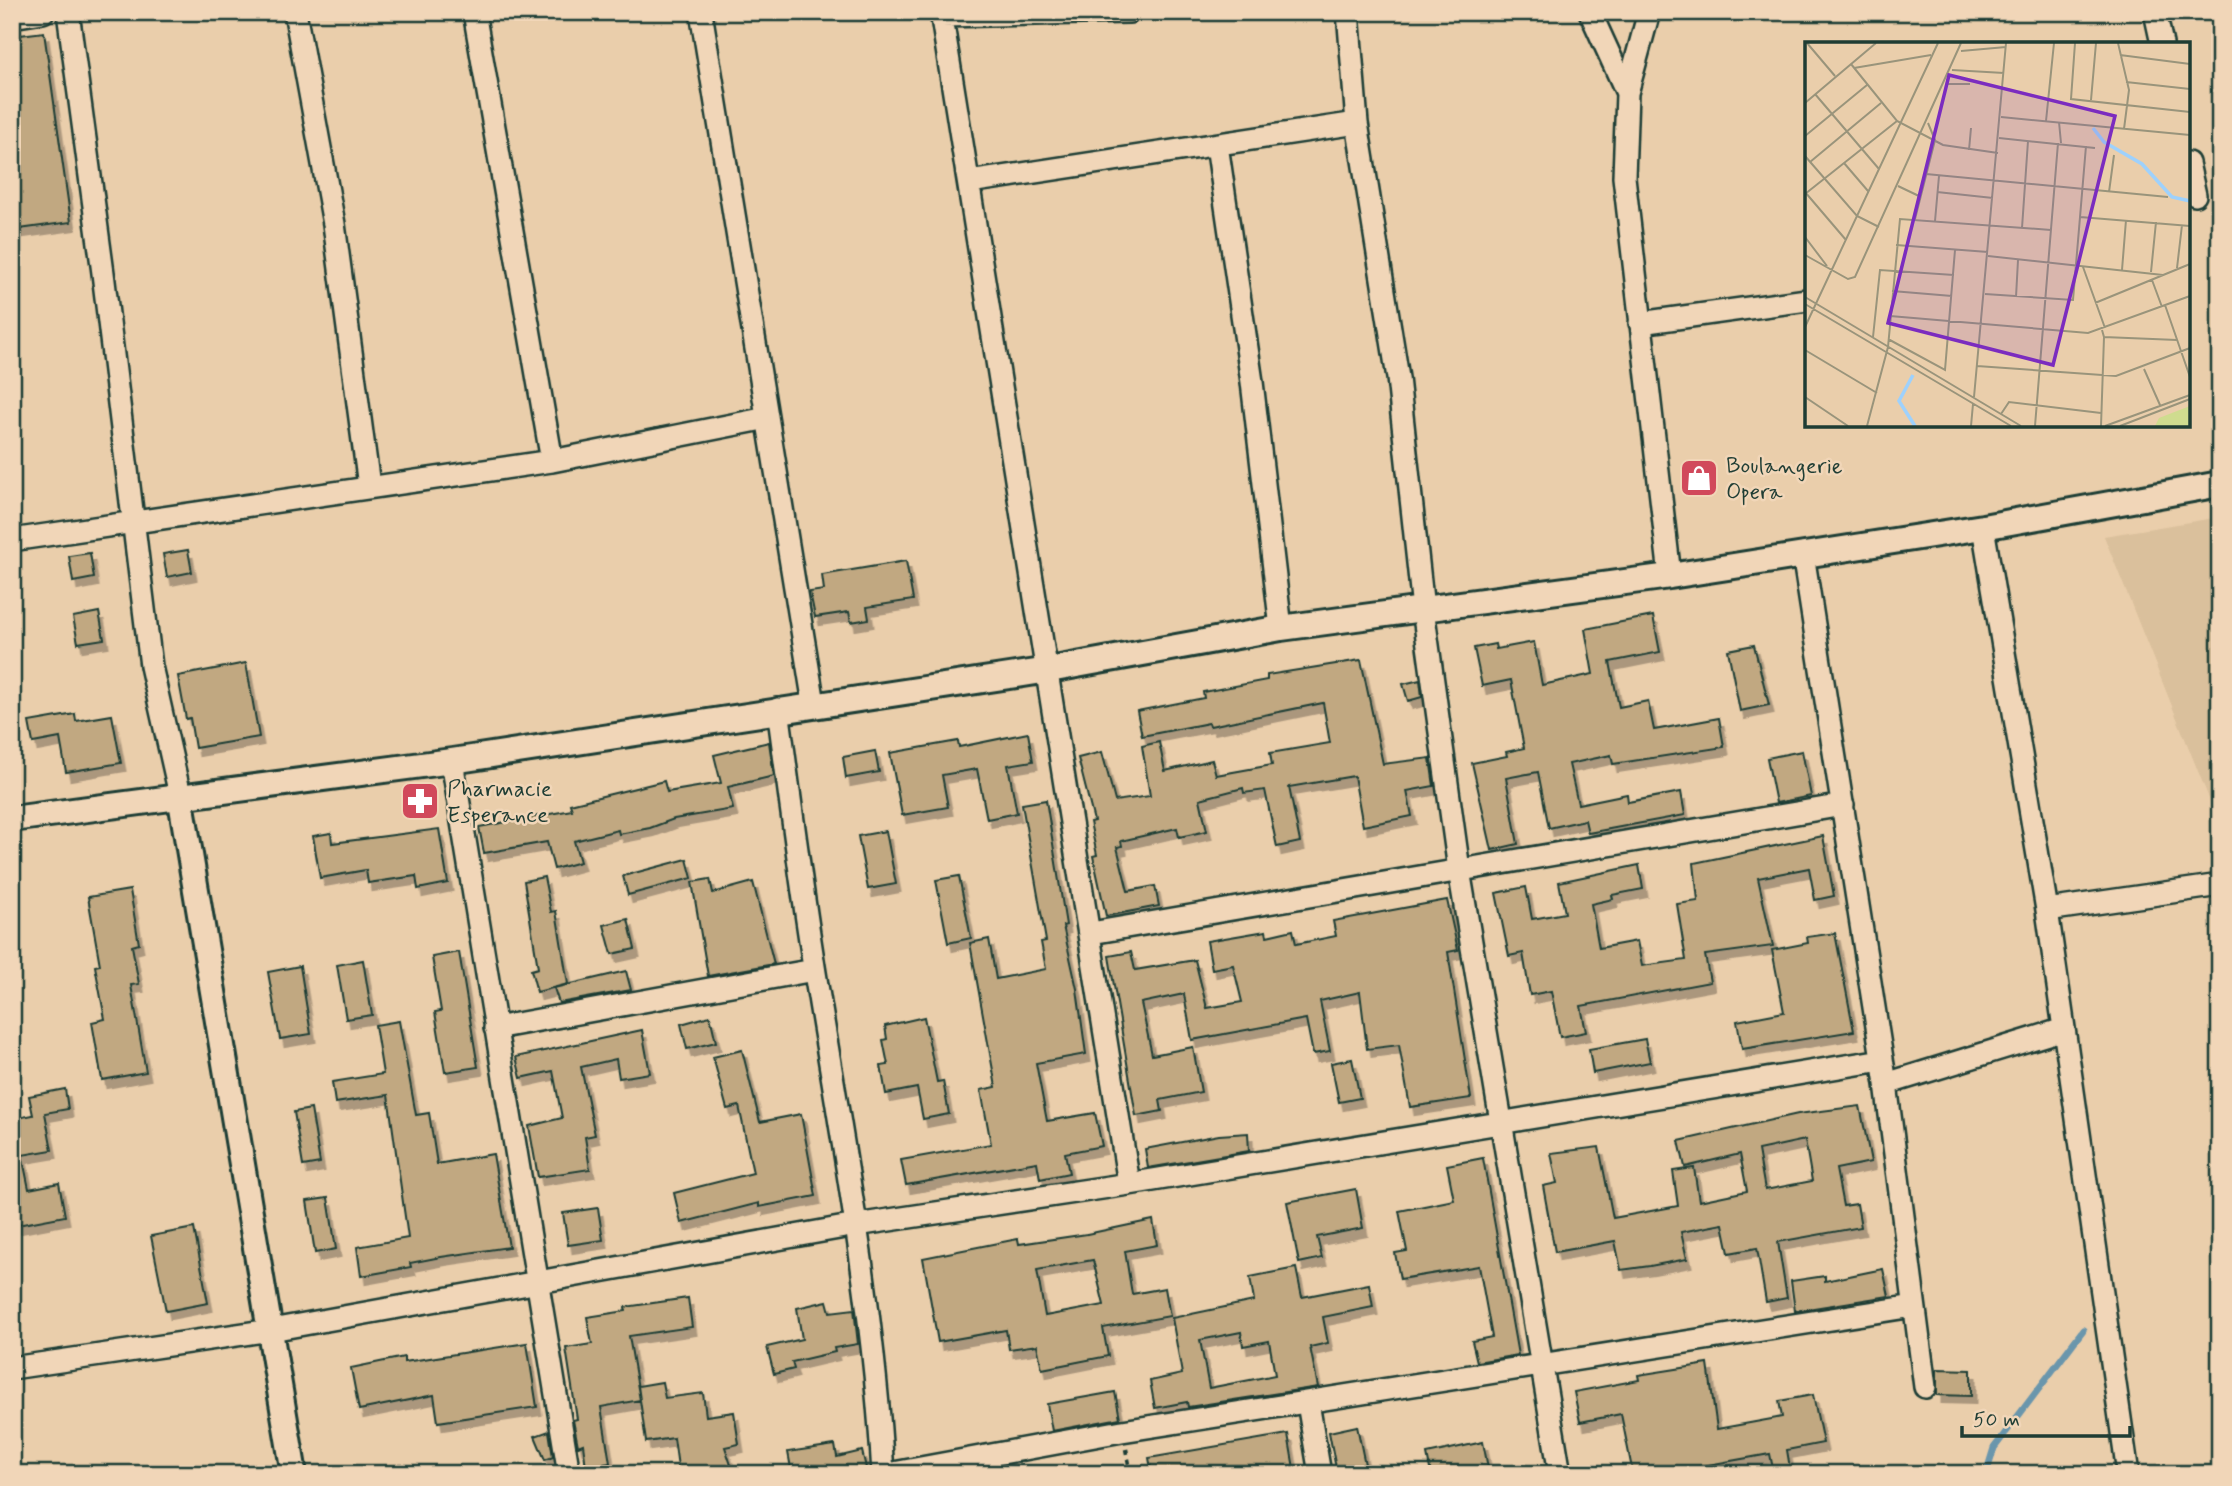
<svg xmlns="http://www.w3.org/2000/svg" width="2232" height="1486" font-family="Mynerve,sans-serif">
  <style>
    .built { fill: #dac09c }
    .lines { fill: none; stroke-linecap: round; stroke-linejoin: round }
    .stream { stroke: #6b96ac; stroke-width: 7 }
    .building { fill: #c1a881; stroke: #1f3d34; stroke-width: 2; fill-rule: evenodd; filter: url(#shadow) }
    .minor-casing { stroke: #1f3d34; stroke-width: 26 }
    .tertiary-casing { stroke: #1f3d34; stroke-width: 30 }
    .path { stroke: #1f3d34; stroke-width: 4.5; stroke-dasharray: 5 5; stroke-linecap: butt }
    .minor { stroke: #f1d6b8; stroke-width: 21 }
    .tertiary { stroke: #f1d6b8; stroke-width: 24 }
    .labels { text-anchor: middle; stroke-width: 5; stroke-linejoin: round; paint-order: stroke }
    .poi-label { font-size: 23px; fill: #1f3d34; stroke: #f1d6b8; text-anchor: start }
    .inset-river { fill: none; stroke: #9ed1fc; stroke-width: 3.5 }
    .inset-road { fill: none; stroke: #99947b; stroke-width: 2 }
    .view { fill: #7b2cbf; fill-opacity: 0.15; stroke: #7b2cbf; stroke-width: 3.5 }
    .inset-edge { fill: none; stroke: #1f3d34; stroke-width: 3.5 }
  </style>
  <defs>
    <filter id="shadow"><feDropShadow dx="4.5" dy="8" stdDeviation="0" flood-color="#0004"/></filter>
  </defs>
  <rect width="100%" height="100%" fill="#eaceab"/>
  <filter id="ink" filterUnits="userSpaceOnUse"><feTurbulence type="fractalNoise" baseFrequency=".0143" numOctaves="2"/><feDisplacementMap in="SourceGraphic" scale="14" xChannelSelector="R" yChannelSelector="G"/><feConvolveMatrix kernelMatrix="1 2 1 2 8 2 1 2 1" color-interpolation-filters="sRGB"/></filter>
  <g filter="url(#ink)">
    <path class="built" d="M2220 517V826L2104 536Z"/>
    <g class="lines">
      <path class="stream" d="M1986 1474 1994 1448 2083 1330"/>
    </g>
    <path class="building" d="M44 32 71 222 12 230V36Z
      M188 550 192 572 167 577 163 554Z
      M90 553 94 578 73 582 69 556Z
      M906 561 913 600 867 607 869 619 851 622 849 612 815 617 810 592 824 590 822 575Z
      M99 612 104 639 78 643 73 617Z
      M1653 616 1660 652 1610 662 1619 707 1648 701 1654 730 1719 718 1724 747 1613 764 1611 755 1569 764 1578 804 1627 794 1628 802 1681 792 1685 815 1588 833 1585 820 1549 828 1538 772 1506 778 1518 844 1492 850 1472 763 1507 756 1506 752 1524 748 1511 680 1482 686 1474 648 1495 644 1496 649 1534 642 1542 685 1593 674 1585 629Z
      M1754 645 1769 705 1740 711 1728 650Z
      M1361 660 1383 764 1430 758 1434 786 1407 791 1412 816 1363 826 1354 776 1289 787 1300 842 1277 847 1265 790 1244 793 1243 788 1200 799 1207 831 1179 837 1177 828 1121 841 1122 846 1117 847 1128 891 1155 886 1159 906 1106 916 1093 856 1097 855 1090 822 1094 821 1078 758 1102 752 1115 801 1150 796 1142 746 1159 742 1165 771 1212 760 1216 775 1272 765 1270 753 1330 743 1323 703 1210 726 1209 723 1142 736 1137 711 1204 698 1203 692 1267 680V675Z
      M246 663 259 737 195 748 190 718 186 719 178 676Z
      M1420 680 1422 697 1408 701 1403 684Z
      M75 714 76 721 112 715 121 763 66 772 60 738 33 743 29 722Z
      M1028 733 1033 761 1008 765 1017 813 987 819 977 769 942 775 948 807 902 815 890 753 958 741 959 747Z
      M769 742 774 776 728 787 733 809 674 819 650 828 619 834 618 830 574 841 580 862 554 869 547 842 484 853 479 827 572 810 570 804 664 781 667 792 721 783 714 755Z
      M875 751 879 772 846 778 843 757Z
      M1802 751 1811 796 1776 803 1767 758Z
      M1046 800 1066 925 1063 926 1077 989 1086 1054 1036 1063 1047 1121 1095 1113 1102 1146 1065 1153 1069 1173 1040 1179 1037 1162 906 1185 901 1160 991 1144 981 1090 996 1087 970 943 989 939 996 979 1046 969 1041 942 1046 941 1022 804Z
      M439 829 448 883 418 889 416 876 368 883 366 870 320 878 313 836 331 833 332 843Z
      M886 831 896 884 868 889 858 836Z
      M1823 836 1834 896 1815 900 1809 868 1758 878 1773 946 1705 955 1710 982 1581 1006 1586 1032 1560 1037 1551 991 1530 995 1523 953 1509 956 1496 893 1526 887 1532 919 1565 913 1559 882 1639 865 1643 889 1612 895 1613 899 1591 904 1599 948 1637 941 1642 966 1686 960 1677 904 1698 901 1694 863Z
      M687 859 692 878 628 895 623 876Z
      M959 876 971 938 948 943 936 880Z
      M544 877 551 912 556 911 568 984 537 992 531 970 538 968 524 881Z
      M710 879 713 893 753 882 774 964 708 976 692 882Z
      M130 890 139 944 132 946 139 984 131 985 146 1072 102 1080 92 1022 105 1019 95 966 100 965 88 897Z
      M1447 900 1458 950 1448 952 1471 1098 1410 1107 1399 1045 1367 1049 1360 992 1320 1001 1330 1051 1313 1054 1306 1019 1192 1040 1184 994 1141 1003 1152 1055 1193 1047 1201 1092 1160 1100 1162 1111 1136 1116 1109 956 1131 952 1135 970 1195 960 1207 1008 1242 1002 1233 965 1212 969 1207 941 1266 931 1267 936 1293 930 1296 944 1336 936 1333 921Z
      M628 919 635 949 612 954 604 925Z
      M1835 933 1854 1031 1742 1049 1737 1021 1784 1012 1772 950 1808 943 1807 937Z
      M459 952 478 1067 445 1072 435 1012 441 1011 432 957Z
      M363 960 372 1015 346 1019 337 965Z
      M300 966 311 1034 280 1039 268 972Z
      M626 971 631 990 559 1003 554 988Z
      M710 1016 716 1042 687 1049 681 1024Z
      M924 1017 937 1082 943 1081 949 1114 923 1119 917 1088 886 1094 881 1066 888 1065 883 1040 887 1039 885 1026Z
      M399 1021 416 1115 429 1113 437 1164 493 1154 509 1247 441 1257 410 1263 411 1267 361 1276 357 1247 408 1238 388 1095 335 1103 332 1082 383 1074 375 1025Z
      M642 1030 650 1073 619 1078 616 1059 581 1067 595 1135 585 1137 590 1169 538 1177 529 1126 562 1118 553 1071 521 1078 516 1057Z
      M1645 1039 1650 1062 1593 1073 1589 1049Z
      M742 1050 760 1122 801 1114 816 1196 759 1207V1203L681 1223 674 1193 753 1173 739 1106 727 1109 713 1057Z
      M1352 1059 1360 1098 1339 1102 1331 1063Z
      M65 1089 68 1109 45 1113 52 1150 22 1155 29 1189 59 1183 65 1216 12 1226V1119L33 1115 29 1096Z
      M1860 1106 1871 1162 1836 1169 1843 1206 1857 1204 1861 1227 1778 1242 1787 1298 1766 1302 1757 1248 1729 1253 1723 1224 1681 1232 1687 1259 1650 1266 1621 1270 1615 1241 1555 1252 1543 1186 1557 1183 1551 1153 1599 1147 1613 1218 1678 1206 1673 1171 1694 1168 1699 1201 1747 1191 1740 1154 1685 1167 1679 1141 1798 1114ZM1805 1140 1812 1181 1765 1190 1758 1150Z
      M311 1109 320 1163 303 1166 294 1112Z
      M1248 1133 1249 1151 1148 1168 1145 1149 1219 1135Z
      M1483 1158 1518 1355 1477 1362 1472 1341 1492 1337 1479 1266 1400 1279 1395 1253 1407 1251 1399 1211 1454 1200 1447 1165Z
      M1356 1189 1363 1228 1317 1237 1322 1258 1299 1263 1287 1202Z
      M328 1198 336 1249 315 1253 307 1201Z
      M598 1208 603 1240 568 1245 563 1213Z
      M1153 1220 1157 1245 1125 1251 1132 1294 1165 1288 1170 1316 1103 1328 1108 1356 1042 1369 1037 1345 1009 1349 1006 1330 938 1342 923 1258 1018 1239 1019 1244 1087 1234ZM1093 1260 1104 1305 1045 1316 1037 1270Z
      M194 1228 208 1303 166 1311 151 1236Z
      M1296 1268 1302 1297 1369 1284 1373 1307 1323 1317 1328 1343 1310 1347 1318 1387 1188 1407 1187 1402 1155 1408 1150 1381 1182 1374 1172 1318 1254 1301 1250 1277ZM1241 1332 1243 1346 1269 1341 1275 1375 1209 1388 1200 1340Z
      M1883 1269 1889 1296 1795 1311 1791 1281 1825 1276V1281Z
      M688 1298 692 1327 629 1336 640 1400 601 1407 610 1463 586 1467 583 1444 578 1446 573 1420 577 1419 566 1348 592 1344 587 1317 626 1311 625 1307Z
      M827 1301 830 1312 854 1309 858 1344 834 1348 835 1352 792 1362 794 1369 774 1374 767 1347 802 1339 797 1308Z
      M527 1343 537 1407 438 1422 434 1395 359 1410 351 1368 404 1357V1362Z
      M1708 1364 1717 1429 1782 1417 1779 1401 1813 1395 1823 1443 1787 1450 1791 1474H1774L1770 1454 1658 1474H1633L1621 1414 1580 1422 1574 1392 1639 1380 1638 1375Z
      M1937 1369 1971 1370V1396L1937 1395Z
      M662 1382 665 1398 703 1393 706 1416 734 1412 739 1444 725 1447 734 1474H679L674 1438 646 1442 638 1386Z
      M1115 1392 1120 1418 1052 1431 1047 1404Z
      M1357 1426 1367 1474H1337L1329 1432Z
      M549 1431 553 1457 545 1460 535 1436Z
      M1288 1434 1295 1474H1152L1149 1458Z
      M1483 1442 1488 1468 1473 1470 1474 1474H1431L1427 1454Z
      M835 1445 837 1457 862 1451 866 1468 842 1474H792L788 1452Z"/>
    <g class="lines">
      <defs>
        <path id="minor" d="M68 12 103 273 151 666 180 795
          M295 12 334 224 369 486
          M474 12 552 461
          M701 12 814 704
          M941 12 1129 1184
          M1348 12 1357 123 1398 378 1423 609 1459 870 1560 1474
          M1590 12 1627 93
          M1649 12 1627 93 1624 177 1670 576
          M2155 12 2162 44
          M942 16 1129 12
          M12 17 43 12
          M1217 145 1252 382 1281 628
          M2188 163 2195 195
          M969 182 1357 123
          M1640 323 1807 300
          M1983 527 2047 910 2128 1474
          M12 540 552 461 767 418
          M1803 554 1886 1084 1925 1387
          M778 709C791 805 803 902 819 997 845 1155 874 1313 883 1474
          M452 761 569 1474
          M2047 910 2220 885
          M1091 933 1843 805
          M495 1028 814 970
          M1886 1084 2064 1029
          M12 1368 271 1330 856 1225 1129 1184 1882 1060
          M1308 1403 1320 1474
          M888 1474 1122 1431 1914 1306"/>
        <path id="tertiary" d="M180 795 294 1474
          M12 819 452 761 1049 670 1281 628 1670 576 1983 527 2220 484"/>
      </defs>
      <use href="#minor" class="minor-casing"/>
      <use href="#tertiary" class="tertiary-casing"/>
      <path class="path" d="M1126 1449 1131 1474"/>
      <use href="#minor" class="minor"/>
      <use href="#tertiary" class="tertiary"/>
    </g>
  </g>
  <defs>
    <symbol id="shop-square" viewBox="-11 -11 22 22"><rect x="-9" y="-9" width="18" height="18" rx="4" fill="#d1495b" stroke="#f1d6b8"/><path d="M-5-2.5h2.3a2.7 3.5 0 0 1 5.4 0H5L5.5 6h-11ZM-1.5-2.5h3a1.5 2.3 0 0 0-3 0Z" fill="#fff"/></symbol>
    <symbol id="pharmacy-square" viewBox="-11 -11 22 22"><rect x="-9" y="-9" width="18" height="18" rx="4" fill="#d1495b" stroke="#f1d6b8"/><path d="M-2-6h4v4h4v4h-4v4h-4v-4h-4v-4h4Z" fill="#fff"/></symbol>
  </defs>
  <g fill-rule="evenodd">
    <use href="#shop-square" x="1677" y="456" width="44" height="44"/>
    <use href="#pharmacy-square" x="398" y="779" width="44" height="44"/>
  </g>
  <g class="labels">
    <g class="poi-label">
      <text x="1726" y="473">Boulangerie<tspan x="1726" dy="26">Opera</tspan></text>
      <text x="447" y="796">Pharmacie<tspan x="447" dy="26">Esperance</tspan></text>
    </g>
  </g>
  <g transform="translate(1805 42)">
    <rect width="385" height="385" fill="#eaceab"/>
    <path d="M385 364V384H350L354 376Z" fill="#cfdc8f"/>
    <path class="inset-river" d="M288 86 299 100 337 122 367 155 385 159M108 333 94 359 110 384"/>
    <path class="inset-road" d="M2 1 30 34M270 1 266 57 385 70M313 1 324 48 319 87M156 9 201 5M315 13 385 22M46 22 92 79 138 103 193 111M49 26 126 13M147 28 199 31M321 40 385 47M141 42H165M10 52 74 127M286 58 291 1M0 61 71 1M196 75 385 93M241 79 249 1M254 80 256 101M0 94 62 43M194 96 290 106M164 108 166 86M0 114 52 174 74 185M5 120 76 61M39 121 63 149M121 132 363 155M93 144 116 155M0 150 41 198M132 150 188 156M304 150 309 113M0 152 92 79M275 175 385 184M110 177 130 98 123 81M130 179 134 134M217 186 223 99M0 195 22 224M91 203 183 210M0 213 43 237 50 235 156 1M183 214 358 233M278 225 300 286M372 226 377 183M317 228 321 178M346 230 351 180M347 238 357 265M87 249 147 254M180 252 268 258 281 104M0 255 216 384M211 255 213 218M290 261 385 222M0 262 206 384M360 263 385 335M85 274 283 291 385 254M0 285 133 1M297 288 299 295 372 298M68 295 75 228 149 233M83 297 140 328 150 208M0 308 72 351M172 324 311 334 385 306M339 327 355 363M0 355 43 384M169 355 201 1M196 372 204 360 296 371M62 384 83 305 95 177 246 188M166 384 168 362M230 384 253 101M296 384 299 295M300 384 385 353M315 384 385 357"/>
    <path class="view" d="M144 33 310 74 248 323 83 281Z"/>
    <rect width="385" height="385" class="inset-edge"/>
  </g>
  <rect width="2232" height="1486" fill="none" stroke="#f1d6b8" stroke-width="42"/>
  <rect x="21" y="21" width="2190" height="1444" fill="none" stroke="#1f3d34" stroke-width="2.5" filter="url(#ink)"/>
  <path d="M1962 1426v10h168v-10" fill="none" stroke="#1f3d34" stroke-width="3.5"/>
  <text x="1973" y="1426" font-size="21" fill="#1f3d34" stroke="#f1d6b8" stroke-width="5" paint-order="stroke">50 m</text>
</svg>
